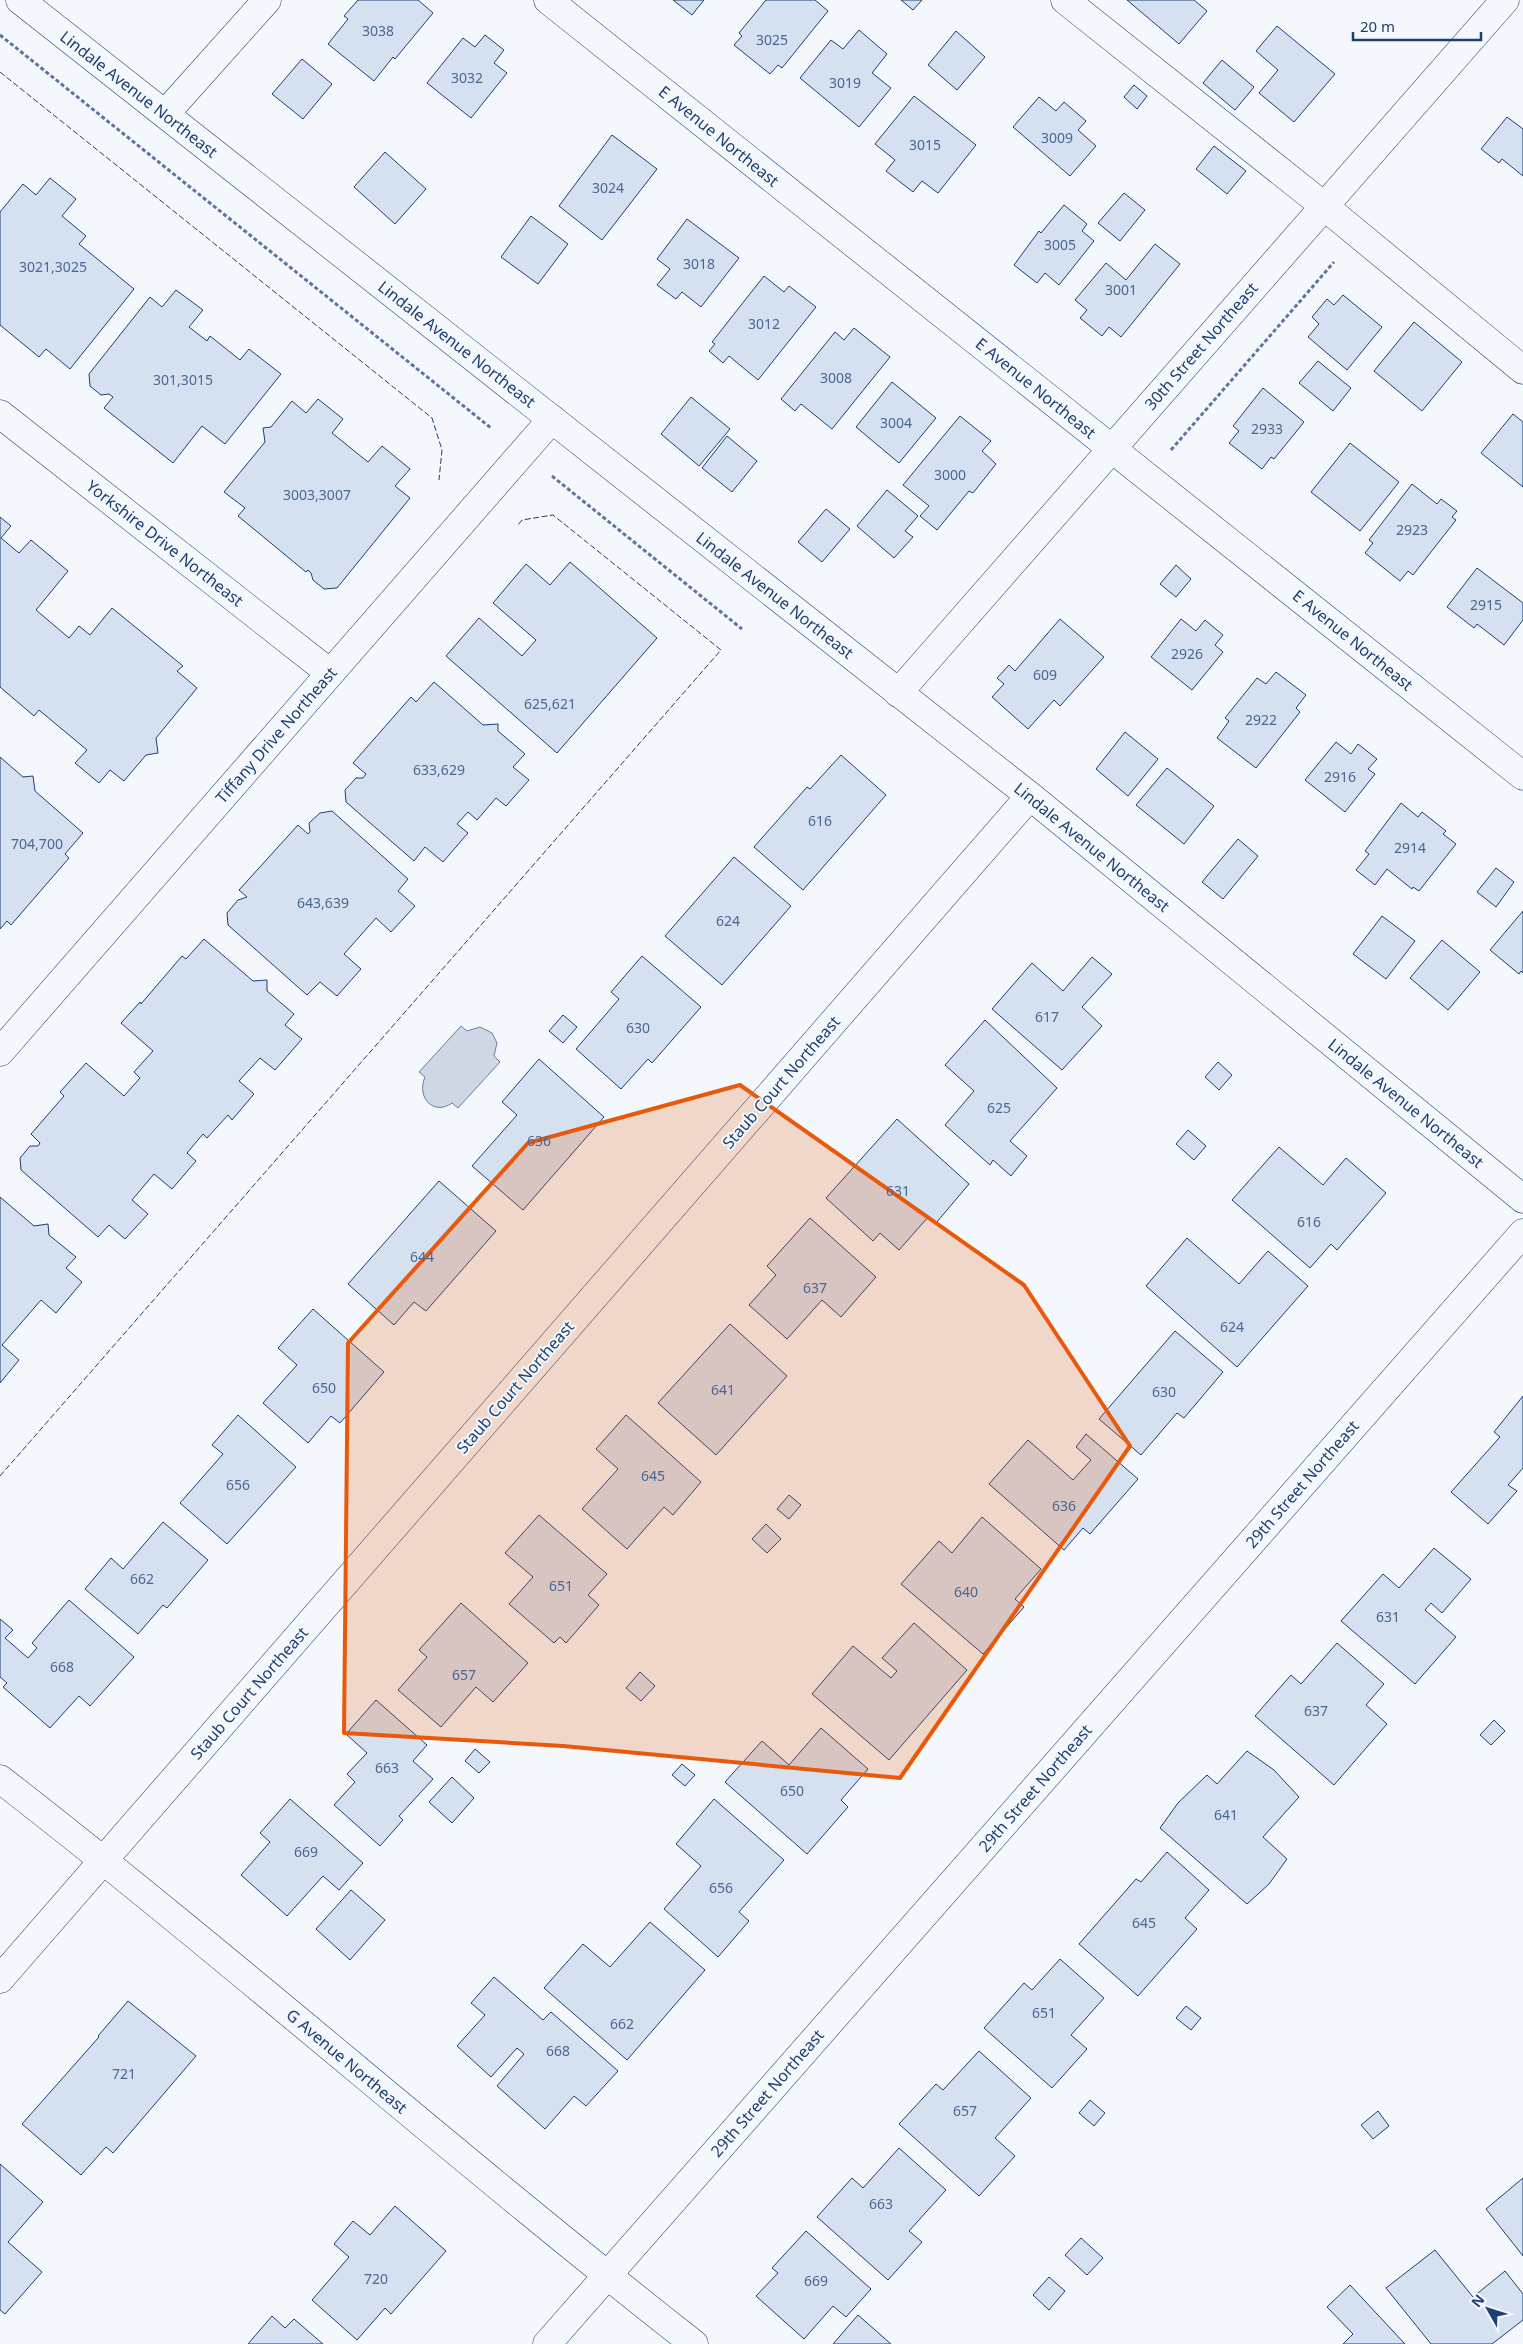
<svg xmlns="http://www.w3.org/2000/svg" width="1523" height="2344" font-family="'Noto Sans',sans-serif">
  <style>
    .water { fill: #cfd7e4; stroke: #687fa3 }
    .building { fill: #d5e0f0; stroke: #1d3f73 }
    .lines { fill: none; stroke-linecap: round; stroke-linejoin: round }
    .minor-casing { stroke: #1d3f73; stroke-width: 29 }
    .major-casing { stroke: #1d3f73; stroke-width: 29 }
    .path { stroke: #5e769c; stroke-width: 3; stroke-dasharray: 4 2.5; stroke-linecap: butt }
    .minor { stroke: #f4f7fb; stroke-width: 28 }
    .major { stroke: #f4f7fb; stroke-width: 28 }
    .fence { stroke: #1d3f73; stroke-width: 1; stroke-dasharray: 6 2.5; stroke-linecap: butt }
    .marked { fill: #e8590c; fill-opacity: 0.2; stroke: #e8590c; stroke-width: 4; stroke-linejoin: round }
    .labels { text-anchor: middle; stroke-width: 4; stroke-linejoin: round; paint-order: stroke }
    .number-label { font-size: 14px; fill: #4b6792 }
    .street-label { font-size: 16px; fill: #1d3f73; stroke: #f4f7fb }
  </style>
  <rect width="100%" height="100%" fill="#f4f7fb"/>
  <path class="water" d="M461 1026 467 1031 480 1027 492 1033 497 1043 494 1056 500 1062 458 1108 452 1103C434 1116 416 1098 425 1077L419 1072Z"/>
  <path class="building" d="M358 0H418L433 13 395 59 393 57 374 81 328 44 348 19 344 16Z
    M673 0H704L692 15Z
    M766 0H815L828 11 782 68 778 65 770 74 734 45 742 36 739 33Z
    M901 0H922L913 10Z
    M1127 0H1194L1207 11 1179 44Z
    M1277 26 1335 74 1294 122 1259 93 1278 70 1256 51Z
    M859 30 887 54 872 73 891 88 859 127 800 78 831 40 843 49Z
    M956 31 985 57 957 90 928 65Z
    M485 35 504 50 494 63 507 73 471 118 427 83 463 38 475 47Z
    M302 59 332 84 303 119 272 94Z
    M1222 60 1254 87 1235 110 1203 83Z
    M1134 85 1147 96 1137 109 1124 97Z
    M914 96 976 145 938 193 922 181 913 192 886 171 895 160 875 144Z
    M1039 97 1056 111 1064 102 1086 121 1078 130 1096 146 1070 176 1013 127Z
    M1507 117 1523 129V176L1502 159 1499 163 1481 149Z
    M612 135 657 169 602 240 559 206Z
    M1214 146 1246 171 1227 194 1196 169Z
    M385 152 426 189 395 224 354 187Z
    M50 178 76 199 62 216 86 236 79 244 134 289 70 369 46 349 39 357 0 325V212L23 184 36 195Z
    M1124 193 1145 210 1120 241 1098 223Z
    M1064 205 1087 224 1082 231 1094 241 1059 285 1045 273 1037 283 1014 265 1039 231 1041 233Z
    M531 216 568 244 538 284 501 257Z
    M687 219 739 258 701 307 682 292 676 299 657 285 670 269 657 259Z
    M1155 244 1180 264 1121 337 1109 327 1102 336 1080 318 1087 310 1075 300 1106 263 1126 280Z
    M764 276 784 292 789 286 816 307 758 380 729 356 723 363 709 351 715 344 712 342Z
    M176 290 203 310 189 327 207 341 210 336 240 360 249 349 281 374 225 444 202 426 173 463 104 408 113 397 109 394 101 395 90 386 89 374 150 297 162 307Z
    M1343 295 1382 327 1347 370 1308 337 1319 324 1312 317 1327 299 1334 305Z
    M1414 322 1462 362 1422 411 1374 371Z
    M854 328 890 357 832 429 801 404 795 411 781 399 835 332 844 340Z
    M1318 361 1351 388 1333 411 1299 383Z
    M892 382 936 418 899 463 856 427Z
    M1263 388 1304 422 1274 459 1271 457 1262 469 1229 443 1239 431 1233 426Z
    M691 397 730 429 699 466 661 434Z
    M318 399 343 419 332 433 368 462 382 446 410 469 395 486 410 498 337 588 324 589 313 580 311 573 308 570 306 572 238 516 245 508 224 492 265 442 263 428 271 427 292 401 306 413Z
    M1513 414 1523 422V487L1481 453Z
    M960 416 991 441 982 451 996 464 973 493 969 491 937 530 920 516 929 506 903 485Z
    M727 436 757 461 732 492 702 468Z
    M1350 443 1399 482 1360 531 1311 492Z
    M1412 484 1437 504 1441 499 1457 511 1452 517 1456 520 1413 575 1408 571 1400 581 1365 553 1373 543 1369 540Z
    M887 490 918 516 905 531 913 537 894 558 857 526Z
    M826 509 850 529 822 562 798 542Z
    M0 517 11 526 1 538 19 553 31 540 68 571 36 610 69 638 79 626 90 635 112 608 183 666 177 671 197 688 156 738 158 753 146 755 124 781 110 770 99 783 75 763 87 750 39 710 34 716 0 687Z
    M570 562 657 638 557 753 446 656 479 618 522 656 536 640 493 603 526 564 550 585Z
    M1176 565 1191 579 1176 597 1160 584Z
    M1477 568 1523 603V620L1504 645 1477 624 1474 628 1447 607Z
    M1060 619 1104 657 1060 706 1054 700 1028 729 992 697 1004 684 997 678 1009 665 1015 671Z
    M1181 619 1196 631 1205 620 1223 635 1215 645 1223 652 1192 690 1151 657Z
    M1276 672 1306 695 1296 708 1300 712 1256 768 1217 738 1229 721 1225 718 1257 678 1266 684Z
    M434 682 483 725 498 724V731L525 754 513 767 529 780 506 806 496 798 477 820 468 812 457 824 468 833 443 862 425 847 414 861 346 802 345 790 356 778H363L366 774 353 763 411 697 416 702Z
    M1125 732 1158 759 1128 796 1096 769Z
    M1336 742 1351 754 1358 744 1377 759 1368 769 1375 774 1345 812 1305 780Z
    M841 755 886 795 803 890 754 847 807 787 810 789Z
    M0 757 23 777 33 776 35 791 83 833 65 854 69 858 11 925 7 921 0 929Z
    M1167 768 1214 806 1184 844 1136 805Z
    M1401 803 1418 817 1422 812 1446 831 1443 834 1456 844 1419 891 1413 887 1412 889 1387 869 1375 885 1356 870 1369 854 1365 851Z
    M332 811 408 879 398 891 415 906 391 932 376 918 344 954 361 969 337 996 320 982 307 995 228 925 227 913 238 900 247 897 239 890 298 825 308 834 310 832 309 823 320 813Z
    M1238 839 1258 856 1223 899 1202 882Z
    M734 857 791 906 722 985 665 936Z
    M1496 868 1514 882 1496 907 1477 892Z
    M1523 911V973L1521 971 1519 974 1490 950Z
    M1382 916 1415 941 1386 979 1353 954Z
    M204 939 253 981 267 980V991L294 1014 285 1025 302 1039 275 1070 260 1058 239 1081 254 1094 232 1120 228 1115 207 1138 203 1134 187 1153 196 1161 172 1189 154 1174 132 1200 148 1214 125 1239 109 1225 98 1237 21 1170 20 1158 30 1146H38L40 1143 31 1134 64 1096 60 1092 86 1063 124 1096 140 1078 134 1072 153 1051 121 1023 140 1002 141 1004 182 956 186 959Z
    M1442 940 1480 972 1448 1010 1410 978Z
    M642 956 701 1007 652 1063 648 1059 621 1089 576 1049 619 999 611 992Z
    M1092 957 1112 974 1082 1007 1102 1026 1062 1070 992 1009 1032 963 1063 991Z
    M563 1015 577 1027 563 1043 549 1031Z
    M985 1020 1057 1088 1010 1141 1027 1156 1011 1176 993 1160 990 1165 945 1125 974 1091 945 1065Z
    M539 1059 604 1117 523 1210 472 1166 517 1115 502 1102Z
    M1218 1062 1232 1075 1219 1090 1205 1077Z
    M897 1119 969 1184 936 1223 929 1216 899 1250 880 1233 873 1241 826 1198Z
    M1188 1130 1206 1146 1194 1160 1176 1144Z
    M1279 1147 1323 1185 1346 1158 1386 1193 1337 1250 1331 1244 1310 1268 1232 1200Z
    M439 1181 496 1231 426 1311 414 1302 394 1325 348 1284Z
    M0 1197 34 1226 48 1224 49 1235 76 1257 66 1268 82 1282 56 1313 41 1300 2 1345 19 1360 0 1383Z
    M810 1218 876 1277 841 1317 822 1300 787 1339 749 1305 776 1275 767 1266Z
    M1187 1238 1239 1284 1268 1251 1308 1286 1237 1367 1146 1286Z
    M313 1309 384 1372 340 1423 331 1416 308 1443 263 1403 297 1365 278 1348Z
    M730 1324 787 1376 716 1455 658 1403Z
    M1175 1331 1223 1372 1184 1418 1177 1413 1141 1455 1099 1419Z
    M1523 1396V1468L1508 1485 1517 1491 1488 1524 1451 1492 1500 1437 1494 1432Z
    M238 1415 296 1467 227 1544 180 1503 223 1454 212 1445Z
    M626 1415 701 1482 673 1515 664 1507 627 1549 582 1509 618 1469 596 1449Z
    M1086 1434 1138 1479 1090 1534 1083 1528 1064 1550 989 1484 1028 1440 1073 1480 1091 1460 1076 1447Z
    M789 1495 801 1505 789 1519 777 1509Z
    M539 1515 607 1574 588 1595 599 1605 566 1643 560 1637 554 1643 509 1604 533 1577 505 1553Z
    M982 1517 1041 1569 1015 1599 1024 1607 983 1654 901 1584 939 1541 952 1553Z
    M163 1522 208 1560 167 1608 163 1605 138 1634 85 1589 111 1558 123 1569Z
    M766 1524 781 1539 767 1553 752 1539Z
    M1434 1548 1471 1579 1442 1613 1431 1603 1425 1610 1456 1637 1415 1684 1341 1621 1383 1574 1399 1588Z
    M69 1600 134 1657 90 1706 79 1696 50 1728 3 1687 7 1683 0 1677V1619L13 1630 5 1638 28 1658 37 1648 32 1643Z
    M461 1603 528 1663 493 1702 476 1687 441 1727 398 1690 427 1657 419 1650Z
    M914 1623 967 1670 889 1760 812 1694 853 1646 891 1678 897 1671 882 1658Z
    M1337 1643 1384 1684 1366 1705 1387 1724 1334 1785 1255 1716 1291 1675 1301 1684Z
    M640 1672 655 1686 641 1701 626 1688Z
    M376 1700 427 1745 413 1761 433 1779 399 1816 403 1820 380 1846 334 1805 355 1782 347 1774 367 1753 346 1734Z
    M1494 1720 1505 1731 1491 1745 1480 1735Z
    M821 1728 868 1769 841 1800 848 1807 807 1854 725 1782 762 1741 789 1765Z
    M475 1749 490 1762 479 1773 465 1761Z
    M1247 1751 1274 1770 1299 1797 1263 1837 1287 1859 1269 1884 1247 1904 1160 1828 1178 1803 1207 1775 1217 1784Z
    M682 1764 695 1775 685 1786 672 1775Z
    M452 1777 474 1798 452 1823 429 1802Z
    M290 1799 363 1863 339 1890 323 1876 287 1916 241 1875 270 1842 260 1833Z
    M714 1799 784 1860 739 1912 749 1921 718 1957 664 1909 701 1866 676 1844Z
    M1167 1852 1209 1890 1185 1918 1197 1929 1138 1996 1079 1944 1136 1879 1141 1882Z
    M351 1890 385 1920 350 1960 316 1929Z
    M650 1922 705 1970 627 2060 544 1988 583 1944 610 1967Z
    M1060 1959 1104 1998 1071 2035 1087 2049 1052 2088 984 2028 1024 1983 1032 1990Z
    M494 1977 543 2020 551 2012 618 2071 586 2106 574 2096 545 2129 497 2086 524 2054 517 2048 491 2077 457 2046 485 2015 471 2003Z
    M128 2001 196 2056 113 2153 106 2147 81 2175 22 2124 99 2037 98 2036Z
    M1186 2006 1201 2018 1191 2030 1176 2018Z
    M979 2051 1031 2098 995 2138 1015 2156 979 2196 899 2124 936 2084 943 2090Z
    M1090 2100 1105 2113 1094 2126 1079 2113Z
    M1378 2111 1389 2126 1373 2139 1361 2125Z
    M899 2148 946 2190 909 2231 922 2242 888 2280 817 2217 852 2178 863 2188Z
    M0 2164 43 2202 8 2242 42 2272 5 2314 0 2310Z
    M1523 2178V2256L1486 2209Z
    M395 2206 446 2251 391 2314 385 2308 357 2340 312 2300 349 2257 334 2244 353 2221 370 2235Z
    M806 2231 871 2289 846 2317 833 2306 804 2339 756 2296 778 2273 772 2268Z
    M1081 2238 1103 2258 1087 2275 1065 2255Z
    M1435 2250 1473 2297 1505 2271 1523 2294V2320L1492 2344H1431L1386 2288Z
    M1049 2277 1065 2291 1049 2310 1033 2295Z
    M1350 2285 1405 2344H1343L1353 2334 1327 2307Z
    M858 2315 891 2344H833Z
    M272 2316 285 2328 294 2319 323 2344H248Z"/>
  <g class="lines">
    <defs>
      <path id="minor" d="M20 0 1030 796 1523 1199
        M548 0 1523 776
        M1065 0 1324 206 1523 370
        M165 114 267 0
        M0 414 330 673
        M898 693 1505 0
        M0 1052 552 419
        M0 1779C236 1962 459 2160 694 2344
        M0 1979 1030 796"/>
      <path id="major" d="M547 2344 1523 1233"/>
    </defs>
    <use href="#minor" class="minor-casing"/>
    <use href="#major" class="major-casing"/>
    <path class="path" d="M0 35 491 428
      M1171 450 1334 262
      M552 476 742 629"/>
    <use href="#minor" class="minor"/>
    <use href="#major" class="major"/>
    <path class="fence" d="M0 72 432 418 442 450 439 480
      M0 1476 721 650 553 515 522 520 518 525"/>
  </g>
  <path class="marked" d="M740 1085 1024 1285 1130 1446 900 1778 563 1746 344 1733 348 1343 528 1143Z"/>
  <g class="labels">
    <g class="number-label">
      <text x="378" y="36">3038</text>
      <text x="772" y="45">3025</text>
      <text x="467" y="83">3032</text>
      <text x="845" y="88">3019</text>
      <text x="1057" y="143">3009</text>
      <text x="925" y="150">3015</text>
      <text x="608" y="193">3024</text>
      <text x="1060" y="250">3005</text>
      <text x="699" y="269">3018</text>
      <text x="53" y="272">3021,3025</text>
      <text x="1121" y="295">3001</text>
      <text x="764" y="329">3012</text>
      <text x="836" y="383">3008</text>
      <text x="183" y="385">301,3015</text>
      <text x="896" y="428">3004</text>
      <text x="1267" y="434">2933</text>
      <text x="950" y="480">3000</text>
      <text x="317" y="500">3003,3007</text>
      <text x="1412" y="535">2923</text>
      <text x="1486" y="610">2915</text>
      <text x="1187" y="659">2926</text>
      <text x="1045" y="680">609</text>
      <text x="550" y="709">625,621</text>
      <text x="1261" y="725">2922</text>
      <text x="439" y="775">633,629</text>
      <text x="1340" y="782">2916</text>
      <text x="820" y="826">616</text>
      <text x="37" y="849">704,700</text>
      <text x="1410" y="853">2914</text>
      <text x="323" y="908">643,639</text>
      <text x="728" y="926">624</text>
      <text x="1047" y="1022">617</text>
      <text x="638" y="1033">630</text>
      <text x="999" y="1113">625</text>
      <text x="539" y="1146">636</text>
      <text x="898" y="1196">631</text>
      <text x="1309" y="1227">616</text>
      <text x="422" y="1262">644</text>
      <text x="815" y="1293">637</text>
      <text x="1232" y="1332">624</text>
      <text x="324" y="1393">650</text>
      <text x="723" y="1395">641</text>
      <text x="1164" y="1397">630</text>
      <text x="653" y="1481">645</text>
      <text x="238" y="1490">656</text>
      <text x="1064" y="1511">636</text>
      <text x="142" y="1584">662</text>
      <text x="561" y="1591">651</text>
      <text x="966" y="1597">640</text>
      <text x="1388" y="1622">631</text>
      <text x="62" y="1672">668</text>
      <text x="464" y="1680">657</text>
      <text x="1316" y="1716">637</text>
      <text x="387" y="1773">663</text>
      <text x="792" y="1796">650</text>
      <text x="1226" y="1820">641</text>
      <text x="306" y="1857">669</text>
      <text x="721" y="1893">656</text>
      <text x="1144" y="1928">645</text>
      <text x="1044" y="2018">651</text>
      <text x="622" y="2029">662</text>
      <text x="558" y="2056">668</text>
      <text x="124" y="2079">721</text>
      <text x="965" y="2116">657</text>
      <text x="881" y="2209">663</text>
      <text x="376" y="2284">720</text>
      <text x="816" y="2286">669</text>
    </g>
    <g class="street-label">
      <text transform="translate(139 94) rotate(38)" y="6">Lindale Avenue Northeast</text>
      <text transform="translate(719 136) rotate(39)" y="6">E Avenue Northeast</text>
      <text transform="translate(457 344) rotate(38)" y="6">Lindale Avenue Northeast</text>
      <text transform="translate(1201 346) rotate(-49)" y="6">30th Street Northeast</text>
      <text transform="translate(1036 388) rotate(39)" y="6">E Avenue Northeast</text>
      <text transform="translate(165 543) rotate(38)" y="6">Yorkshire Drive Northeast</text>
      <text transform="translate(775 595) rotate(38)" y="6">Lindale Avenue Northeast</text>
      <text transform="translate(1353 640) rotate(39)" y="6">E Avenue Northeast</text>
      <text transform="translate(276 735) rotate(-49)" y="6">Tiffany Drive Northeast</text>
      <text transform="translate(1092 847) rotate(39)" y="6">Lindale Avenue Northeast</text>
      <text transform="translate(781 1082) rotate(-49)" y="6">Staub Court Northeast</text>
      <text transform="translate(1406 1103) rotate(39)" y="6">Lindale Avenue Northeast</text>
      <text transform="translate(515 1387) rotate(-49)" y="6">Staub Court Northeast</text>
      <text transform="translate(1302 1484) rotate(-49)" y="6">29th Street Northeast</text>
      <text transform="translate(249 1693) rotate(-49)" y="6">Staub Court Northeast</text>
      <text transform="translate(1035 1788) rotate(-49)" y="6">29th Street Northeast</text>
      <text transform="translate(347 2061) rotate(40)" y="6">G Avenue Northeast</text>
      <text transform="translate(767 2093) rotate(-49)" y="6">29th Street Northeast</text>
    </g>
  </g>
  <g transform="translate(1488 2309) rotate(309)" stroke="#f4f7fb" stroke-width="4" paint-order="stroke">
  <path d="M0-4L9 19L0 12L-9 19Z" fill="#1d3f73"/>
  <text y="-8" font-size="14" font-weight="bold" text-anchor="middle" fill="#1d3f73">N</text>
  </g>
  <path d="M1353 32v8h128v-8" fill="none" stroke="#1d3f73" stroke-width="2.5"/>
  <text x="1360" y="32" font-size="15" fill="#1d3f73" stroke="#f4f7fb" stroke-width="4" paint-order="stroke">20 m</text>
</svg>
